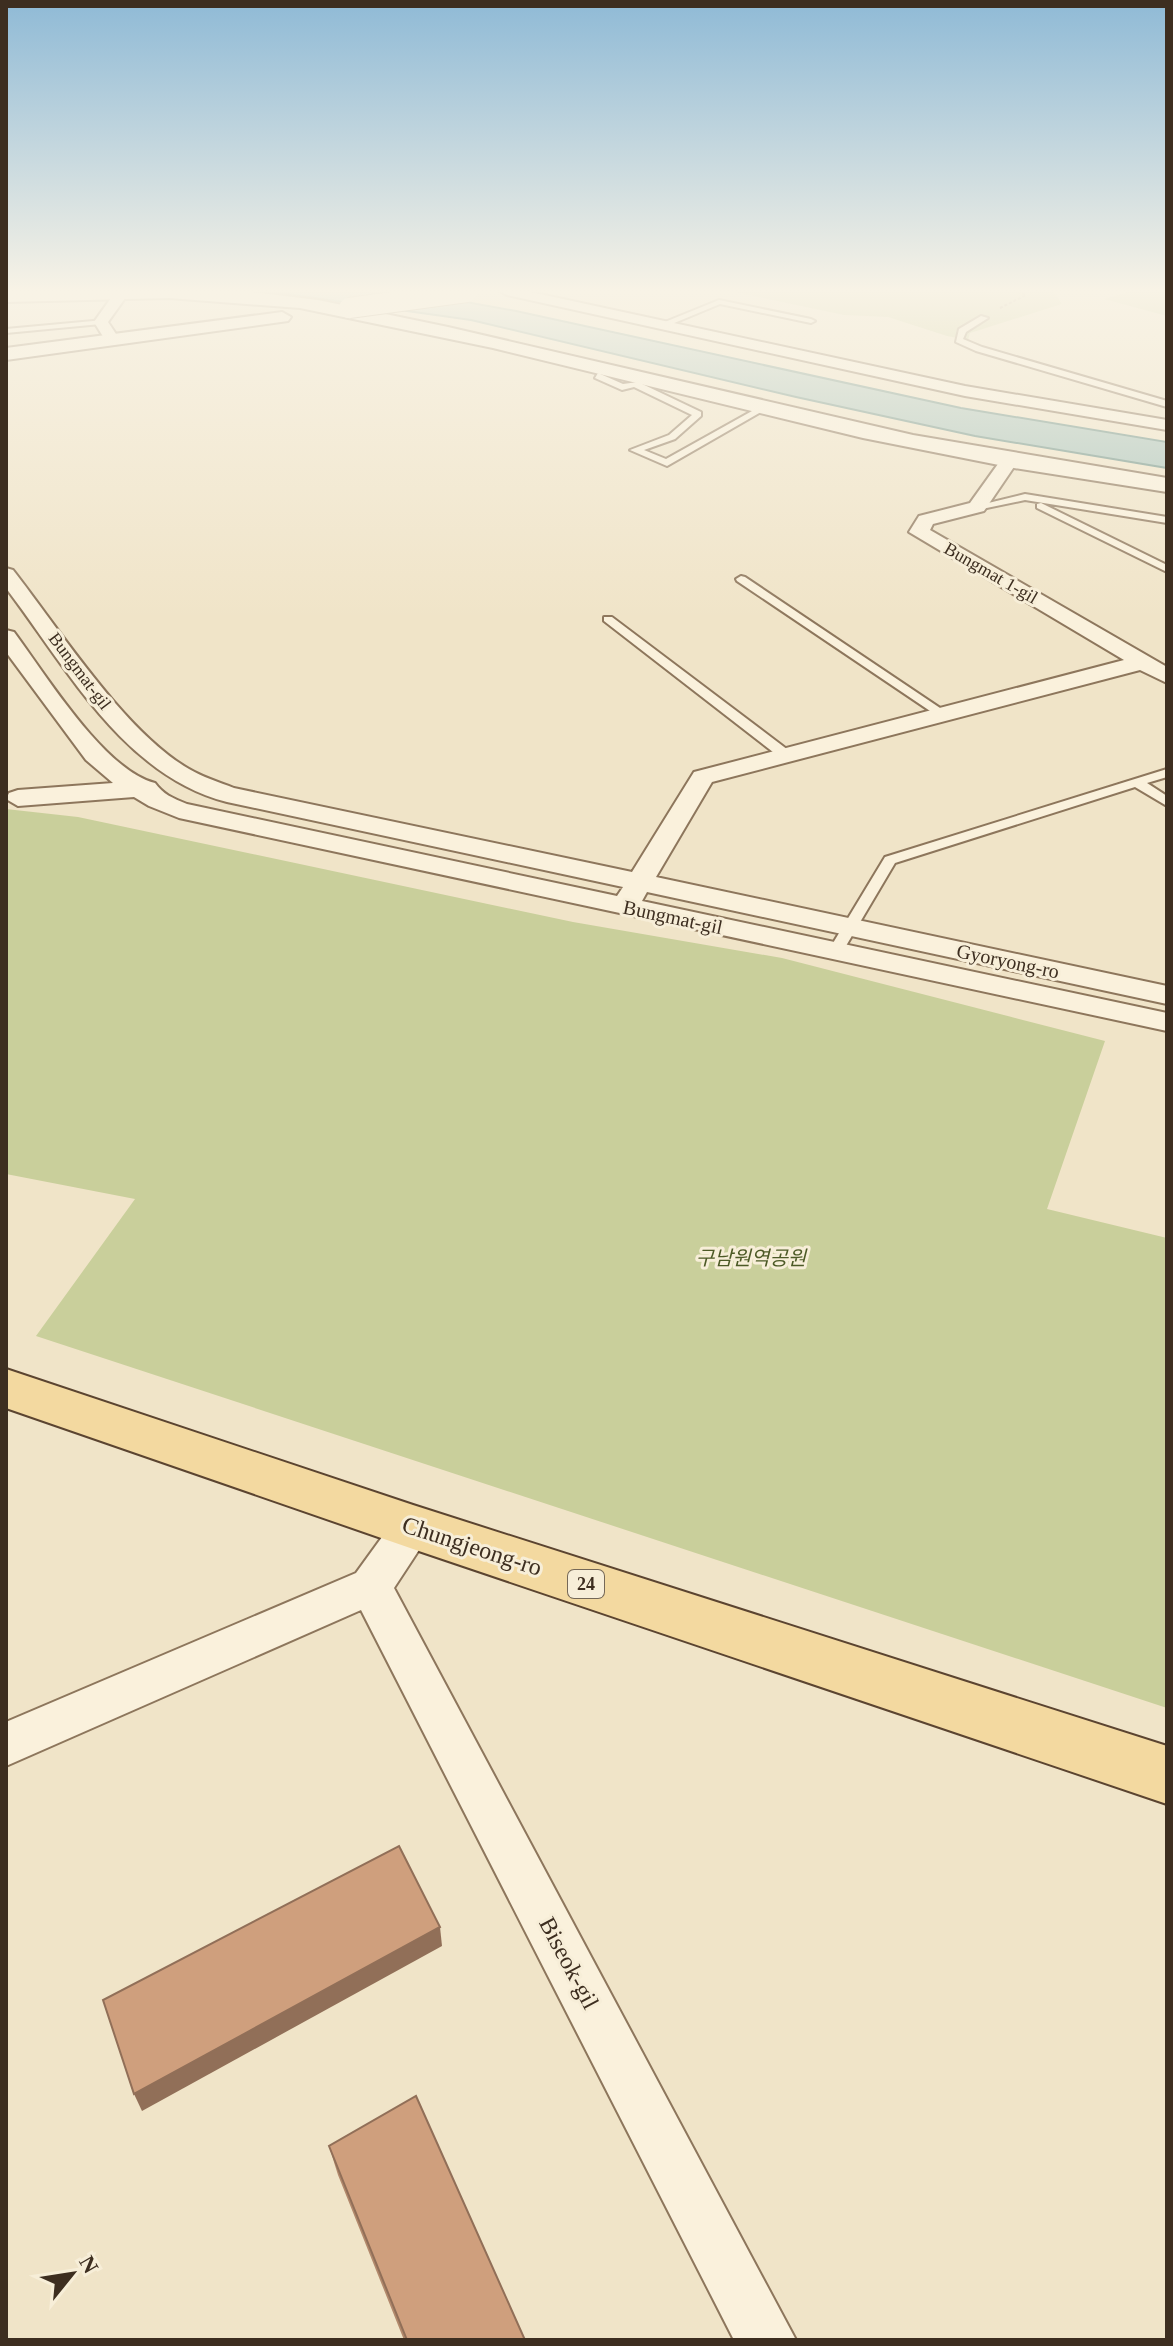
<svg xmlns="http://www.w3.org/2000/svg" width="1173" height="2346" font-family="'Times New Roman','Noto Sans KR',serif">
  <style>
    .green { fill: #c9cf9b }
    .water { fill: #a9c4bc; stroke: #6f938a; stroke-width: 2 }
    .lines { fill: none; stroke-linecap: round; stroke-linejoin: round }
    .service-casing { stroke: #8d765c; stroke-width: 4 }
    .minor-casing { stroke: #8d765c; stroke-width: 4 }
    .tertiary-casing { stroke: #8d765c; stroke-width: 4 }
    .primary-casing { stroke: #5b4430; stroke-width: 4 }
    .path { stroke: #8d765c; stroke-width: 2; stroke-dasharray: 3 2; stroke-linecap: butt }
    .service { fill: #faf1dc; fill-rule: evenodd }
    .minor { fill: #faf1dc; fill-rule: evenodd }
    .tertiary { fill: #faf1dc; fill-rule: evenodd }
    .primary { fill: #f3d9a0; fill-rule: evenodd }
    .tertiary-bridge-casing { stroke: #8d765c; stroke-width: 22; stroke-linecap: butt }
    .tertiary-bridge { stroke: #faf1dc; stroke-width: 20 }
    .wall { fill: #b2896c }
    .shaded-wall { fill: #916f58 }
    .building { fill: #cf9f7d; stroke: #916f58; stroke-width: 2 }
    .labels { text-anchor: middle; stroke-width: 6; stroke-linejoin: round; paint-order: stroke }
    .far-street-label { font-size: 18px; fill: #3d2e20; stroke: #f7eed8 }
    .shield { fill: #f7eed8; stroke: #756857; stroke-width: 2 }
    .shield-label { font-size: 18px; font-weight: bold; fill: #3d2e20 }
    .street-label { font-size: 20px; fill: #3d2e20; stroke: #f7eed8 }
    .park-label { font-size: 20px; font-style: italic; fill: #4d5a26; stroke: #f7eed8 }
    .near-street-label { font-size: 24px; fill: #3d2e20; stroke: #f7eed8 }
  </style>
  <rect width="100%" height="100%" fill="#f0e4c8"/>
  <path class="green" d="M708 291H1053L1062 304 970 333 968 340 947 336 888 317 844 315 735 292Z
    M1132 291H1167V316L1104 299Z
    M6 809 78 817 573 922 782 958 1105 1041 1047 1209 1167 1238V1708L36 1336 135 1199 6 1174Z"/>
  <path class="water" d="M265 291H406L516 311 961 408 1167 442V468L975 436 796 397 471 320Z"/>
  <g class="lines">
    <defs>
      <path id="service" d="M719 300 811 319 815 321 811 323 720 304 667 326 660 324Z
        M981 316 988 318 966 332 963 339 982 347 1167 401V407L976 351 956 342 959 329Z
        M104 320 101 324 6 333V329Z
        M598 373 623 384 638 382 701 412V416L675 439 644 450 666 459 761 406 768 408 667 466 630 450 669 435 692 415 634 387 622 390 595 378Z
        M1025 494 1167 517V523L1025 500 977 510 972 507Z
        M1041 503 1167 565V572L1037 508V504Z
        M741 576 745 577 949 714 939 717 737 581 736 579Z
        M604 617H612L792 753V759H782L604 621Z
        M1167 769V777L1147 783 1167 796V806L1135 787 895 863 840 956H830L827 953 885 857Z"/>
      <path id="minor" d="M116 291H126L128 294 108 322 120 340 112 345 107 343 94 322Z
        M500 291H526L965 386 1167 420V430L965 396 507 295Z
        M1009 456 1018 461 984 511 933 524 930 530 1167 667V683L1140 670 712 782 656 877 1167 986V1004L647 892 642 901 1167 1013V1031L179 818 149 806 134 797 18 806 6 799 9 793 18 790 113 783 86 760 6 652V630L14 632C46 675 104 770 155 783 163 794 172 798 187 804L617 896 623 887 227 802C124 776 66 667 6 588V568L13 570C60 630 124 731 189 769 202 777 219 782 234 788L632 872 694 772 1124 660 909 532 919 516 970 503 1003 457Z
        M413 1510 428 1515 434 1527 394 1588 796 2340H734L361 1610 6 1766V1722L356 1573 398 1515Z"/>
      <path id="tertiary" d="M244 291 318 300 448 327 913 435 1167 478V492L1014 468 863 438 493 348 300 308 169 298 6 302V292Z
        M282 312 291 317 288 321 6 360V348Z"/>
      <path id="primary" d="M6 1369 413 1505 1167 1746V1804L413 1549 6 1408Z"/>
    </defs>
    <use href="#service" class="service-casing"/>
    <use href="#minor" class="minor-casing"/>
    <use href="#tertiary" class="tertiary-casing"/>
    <use href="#primary" class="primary-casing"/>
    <path class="path" d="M1000 308 1026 295 1015 291"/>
    <use href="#service" class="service"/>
    <use href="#minor" class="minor"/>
    <use href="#tertiary" class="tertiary"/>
    <use href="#primary" class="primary"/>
    <defs>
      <path id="tertiary-bridge" d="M349 308 467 292"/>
    </defs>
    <use href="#tertiary-bridge" class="tertiary-bridge-casing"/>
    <use href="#tertiary-bridge" class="tertiary-bridge"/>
  </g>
  <path class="wall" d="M329 2146 525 2340H404L338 2175Z"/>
  <path class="shaded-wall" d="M440 1927 442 1946 142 2111 134 2094Z"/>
  <path class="building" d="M399 1846 440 1927 134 2094 103 2000Z
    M416 2096 525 2340H407L329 2146Z"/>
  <linearGradient id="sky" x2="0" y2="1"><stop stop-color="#8fbad6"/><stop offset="0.47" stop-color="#f8f3e6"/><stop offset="1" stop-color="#f8f3e6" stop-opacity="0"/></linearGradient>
  <rect width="1173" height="619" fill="url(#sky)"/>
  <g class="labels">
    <g class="far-street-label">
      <text transform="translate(991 573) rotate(30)" y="6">Bungmat 1-gil</text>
      <text transform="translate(80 671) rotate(53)" y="6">Bungmat-gil</text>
    </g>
    <rect class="shield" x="568" y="1570" width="36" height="28" rx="6"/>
    <g class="shield-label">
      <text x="586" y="1590">24</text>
    </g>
    <g class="street-label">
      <text transform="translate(673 917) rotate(12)" y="7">Bungmat-gil</text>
      <text transform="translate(1008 961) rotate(12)" y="7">Gyoryong-ro</text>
    </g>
    <g class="park-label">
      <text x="751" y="1265">구남원역공원</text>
    </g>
    <g class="near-street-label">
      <text transform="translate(472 1546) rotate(18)" y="8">Chungjeong-ro</text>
      <text transform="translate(569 1963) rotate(62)" y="8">Biseok-gil</text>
    </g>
  </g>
  <rect width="1173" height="2346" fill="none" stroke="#3d2e20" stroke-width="16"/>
  <g transform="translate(72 2274) rotate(60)" stroke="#f7eed8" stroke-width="6" paint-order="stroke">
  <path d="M0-6L14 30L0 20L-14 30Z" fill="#3d2e20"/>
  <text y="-12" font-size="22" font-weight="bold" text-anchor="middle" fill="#3d2e20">N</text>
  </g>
</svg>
